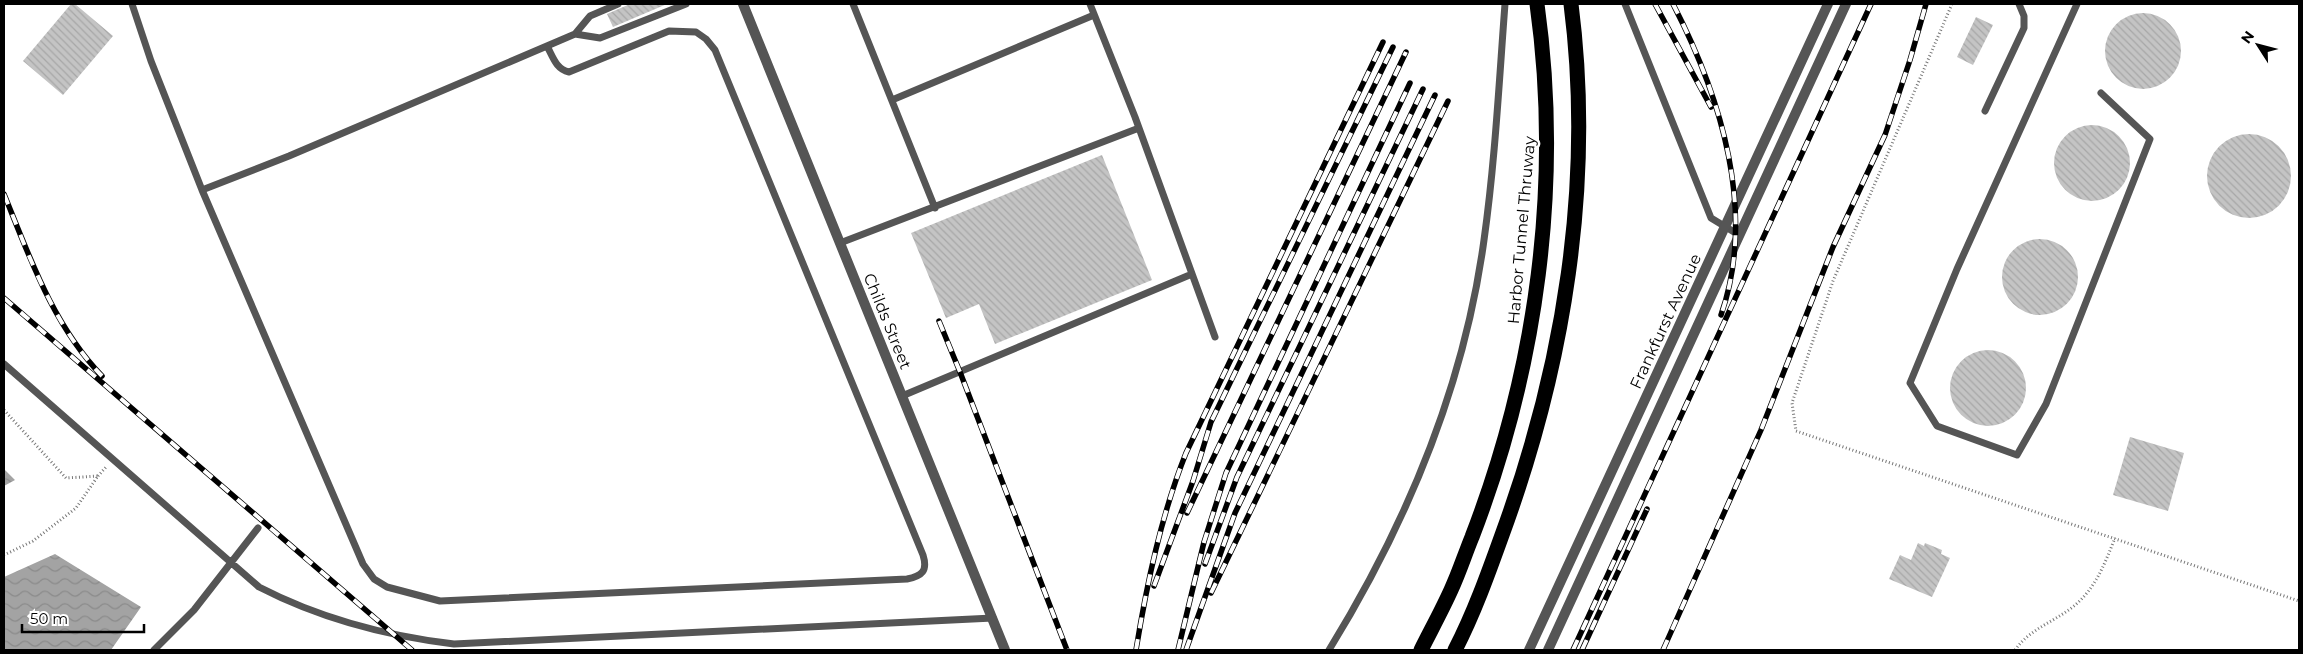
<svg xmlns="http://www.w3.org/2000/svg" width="2303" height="654" font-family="Montserrat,sans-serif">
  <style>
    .water { fill: url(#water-waves) }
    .building { fill: url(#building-back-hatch) }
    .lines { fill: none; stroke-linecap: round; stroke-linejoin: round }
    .path { stroke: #777; stroke-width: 3; stroke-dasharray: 1 2.5; stroke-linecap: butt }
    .lane { stroke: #555; stroke-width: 7 }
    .street { stroke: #555; stroke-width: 10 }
    .highway { stroke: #000; stroke-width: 15 }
    .rail-casing { stroke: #000; stroke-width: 5.5 }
    .rail { stroke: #fff; stroke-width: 4; stroke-dasharray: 11; stroke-linecap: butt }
    .labels { text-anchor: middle; stroke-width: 5; stroke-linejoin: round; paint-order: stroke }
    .street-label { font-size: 16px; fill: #000; stroke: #fff }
  </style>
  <defs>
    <pattern id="water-waves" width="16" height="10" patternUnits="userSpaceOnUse" patternTransform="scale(1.25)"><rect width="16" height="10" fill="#a3a3a3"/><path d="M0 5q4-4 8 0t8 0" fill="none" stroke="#8b8b8b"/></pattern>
    <pattern id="building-back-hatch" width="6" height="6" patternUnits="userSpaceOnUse" patternTransform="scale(1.25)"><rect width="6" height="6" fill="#c4c4c4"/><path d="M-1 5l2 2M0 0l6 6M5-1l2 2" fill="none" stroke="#a7a7a7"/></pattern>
  </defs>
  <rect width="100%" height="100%" fill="#fff"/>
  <path class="water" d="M4 469 15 480 4 486Z
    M55 554 141 607 111 650H4V577Z"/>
  <path class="building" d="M71 4H75L113 36 63 95 23 61Z
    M630 4H667L613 27 607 14Z
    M2105 51a38 38 0 1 1 76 0a38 38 0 1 1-76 0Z
    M1976 17 1993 25 1973 65 1957 57Z
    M2054 163a38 38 0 1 1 76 0a38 38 0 1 1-76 0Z
    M2207 176a42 42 0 1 1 84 0a42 42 0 1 1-84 0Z
    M1102 155 1152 280 995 344 979 304 946 318 911 233Z
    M2002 277a38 38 0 1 1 76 0a38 38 0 1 1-76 0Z
    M1950 388a38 38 0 1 1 76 0a38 38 0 1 1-76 0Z
    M2130 437 2184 453 2168 511 2113 495Z
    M1918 543 1924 546 1925 543 1942 550 1941 554 1950 558 1932 597 1889 579 1900 555 1911 560Z"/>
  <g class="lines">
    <path class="path" d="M1952 4 1833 281 1792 403 1796 431 2299 601
      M4 410 66 478 98 476 76 508 33 541 4 555
      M98 476 106 467
      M2015 650C2029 630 2051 623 2070 609 2095 591 2104 565 2115 538"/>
    <path class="lane" d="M132 4 151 61 202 190 289 156 575 34
      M618 4 590 16 575 34 600 38 686 4
      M853 4 935 208
      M1090 4 1135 117 1215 337
      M1625 4 1711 218 1739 235
      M2077 4 1957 269 1910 383 1937 426 2017 455 2046 404 2150 139 2101 93
      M892 100 1094 15
      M1985 111 2024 28V16L2019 4
      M202 190 363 564 374 579 387 587 440 601 907 579C922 576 928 571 923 555L715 50 706 39 696 32 669 31 569 72C556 69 553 57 547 46
      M840 243 1139 128
      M4 364 259 587C319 618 387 636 454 644L993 618
      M902 396 1192 274
      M154 650 194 610 258 528
      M1329 650C1406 525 1464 387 1484 240 1495 162 1499 83 1505 4"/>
    <path class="street" d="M743 4 1005 650
      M1529 650 1828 4
      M1548 650 1846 4"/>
    <path class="highway" d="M1421 650C1431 630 1442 610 1451 590 1459 573 1465 554 1472 537 1537 368 1562 184 1537 4
      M1455 650C1474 613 1488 574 1502 535 1564 366 1594 183 1571 4"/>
    <defs>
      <path id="rail" d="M1655 4 1711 107
        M1673 4C1721 97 1757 212 1721 315
        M4 194C30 258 53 325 102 376
        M4 298 412 650
        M939 321 960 372 1067 650
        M1187 513 1406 52
        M1205 564 1237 477 1423 89
        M1154 586 1193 481 1211 422 1393 47
        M1211 593 1448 101
        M1136 650C1147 583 1161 516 1186 453L1383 42
        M1178 650 1204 542 1226 473 1410 83
        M1186 650 1235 513 1435 95
        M1573 650 1871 4
        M1582 650 1647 509
        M1663 650 1761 430 1833 247 1885 135 1910 60 1926 4"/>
    </defs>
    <use href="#rail" class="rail-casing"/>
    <use href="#rail" class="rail"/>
  </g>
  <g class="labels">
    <g class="street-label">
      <text transform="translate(1521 230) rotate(-85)" y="6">Harbor Tunnel Thruway</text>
      <text transform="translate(888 321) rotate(68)" y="6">Childs Street</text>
      <text transform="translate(1665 321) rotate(-65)" y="6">Frankfurst Avenue</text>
    </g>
  </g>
  <rect width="2303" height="654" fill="none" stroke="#000000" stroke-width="10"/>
  <g transform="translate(2258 45) rotate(306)" stroke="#ffffff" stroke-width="4" paint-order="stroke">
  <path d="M0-4L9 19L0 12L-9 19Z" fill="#000000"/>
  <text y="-8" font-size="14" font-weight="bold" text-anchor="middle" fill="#000000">N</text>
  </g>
  <path d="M22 624v8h122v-8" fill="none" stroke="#000000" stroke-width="2.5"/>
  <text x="30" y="624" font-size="15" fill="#000000" stroke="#ffffff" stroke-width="4" paint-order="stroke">50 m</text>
</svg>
